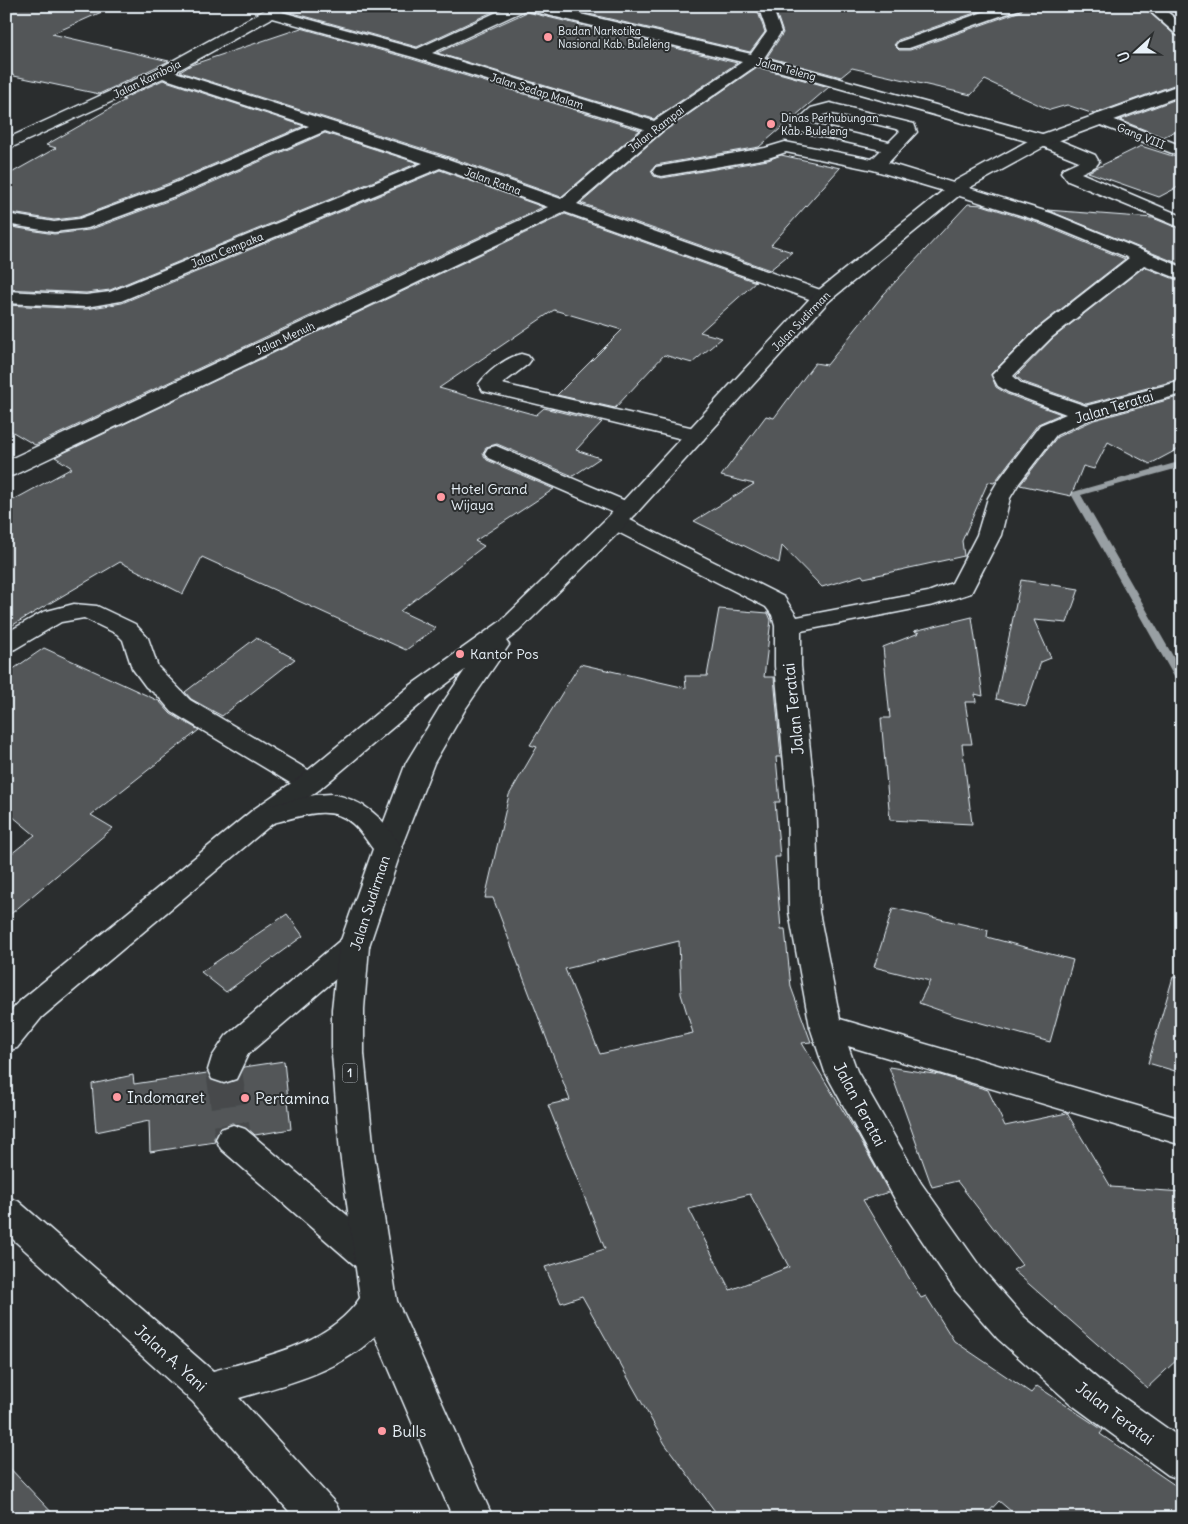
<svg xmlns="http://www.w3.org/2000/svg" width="1188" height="1524" font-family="Delius,sans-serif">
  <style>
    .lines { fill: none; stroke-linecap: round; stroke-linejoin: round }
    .stream { fill: #989fa3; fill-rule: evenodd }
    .building { fill: #535759; stroke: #e8f1f8; fill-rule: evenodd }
    .minor-tunnel { stroke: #464a4c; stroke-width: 36; stroke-dasharray: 36 18; stroke-linecap: butt }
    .minor-casing { stroke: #e8f1f8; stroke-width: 3 }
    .major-casing { stroke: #e8f1f8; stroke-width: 3 }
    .highway-casing { stroke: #e8f1f8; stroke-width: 3 }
    .minor { fill: #2a2d2e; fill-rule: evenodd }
    .major { fill: #2a2d2e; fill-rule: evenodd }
    .highway { fill: #2a2d2e; fill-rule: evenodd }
    .poi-dot { fill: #ff9aa2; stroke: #2a2d2e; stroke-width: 2 }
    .labels { text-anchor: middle; stroke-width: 4; stroke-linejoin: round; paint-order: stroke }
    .far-poi-label { font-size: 11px; fill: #e8f1f8; stroke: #2a2d2e; text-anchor: start }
    .far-street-label { font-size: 11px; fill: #e8f1f8; stroke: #2a2d2e }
    .shield { fill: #2a2d2e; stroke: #afb6bb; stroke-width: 1 }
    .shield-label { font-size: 12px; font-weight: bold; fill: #e8f1f8 }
    .street-label { font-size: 14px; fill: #e8f1f8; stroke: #2a2d2e }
    .poi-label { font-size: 14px; fill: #e8f1f8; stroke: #2a2d2e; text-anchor: start }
    .near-street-label { font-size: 16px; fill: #e8f1f8; stroke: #2a2d2e }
    .near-poi-label { font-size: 16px; fill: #e8f1f8; stroke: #2a2d2e; text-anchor: start }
  </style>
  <rect width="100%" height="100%" fill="#2a2d2e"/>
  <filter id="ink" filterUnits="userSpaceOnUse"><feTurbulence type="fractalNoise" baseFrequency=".02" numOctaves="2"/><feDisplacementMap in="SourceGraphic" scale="10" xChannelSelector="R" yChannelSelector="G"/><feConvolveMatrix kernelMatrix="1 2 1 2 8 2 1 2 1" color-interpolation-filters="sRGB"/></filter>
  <g filter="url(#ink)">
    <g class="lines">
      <path class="stream" d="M1182 461V467L1081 495 1182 672V685L1177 682 1071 494 1073 492Z"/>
    </g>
    <path class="building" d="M6 6H115L52 34 169 61 99 94 14 76 6 68Z
      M292 6H505L417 47 286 11Z
      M555 6H731L758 12 765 32 750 52Z
      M836 6H994L898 40 894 45 899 50H910L1021 11 1024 6H1142L1176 36 1182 38V82L1094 114 1067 105 1050 110 985 80 971 95 852 68 841 77 767 57 783 33 776 12 839 9Z
      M527 12 737 63 654 119 437 53Z
      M301 28 412 59 640 130 561 197 446 156 180 72 191 65Z
      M757 67 829 87 759 147 656 165 651 171 654 176 662 178 768 160 781 155 840 168 771 245 792 252 770 270 581 203 663 132Z
      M163 80 304 126 167 184 79 217 54 220 6 212V176L56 148 46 145 125 100 122 99Z
      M1182 97V128L1163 137 1120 120Z
      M325 133 418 163 110 290 86 293 6 289V226L54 234 89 230 181 196Z
      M1141 146 1182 159V185L1159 197 1088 172Z
      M440 170 543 207 35 445 6 428V305L86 309 122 303Z
      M968 204 982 205 1038 223 1125 259 1037 328 991 374 996 387 1007 394 1061 414 1038 424 994 483 988 482 962 541 964 556 864 578 862 575 822 587 782 546 779 563 694 521 754 484 721 476 766 416 774 418 815 363 827 365 883 295Z
      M1047 210 1153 218 1182 230V265Z
      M565 214 756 282 700 332 722 338 692 363 664 355 615 408 557 395 622 330 554 310 439 388 536 415 544 408 602 422 576 450 600 458 573 476 497 444 486 447 483 454 487 460 554 489 475 541 484 546 400 611 436 628 406 650 202 557 183 594 120 562 6 629V504L72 468 55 457Z
      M1144 267 1182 282V379L1086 404 1023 382 1016 376 1053 338Z
      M1182 396V447L1150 464 1108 442 1094 469 1083 466 1071 496 1020 485 1057 437 1094 420Z
      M1021 580 1079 589 1067 623 1034 620 1051 658 1041 662 1026 706 996 699Z
      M719 609 768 613 771 620 764 677H774L781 757H776L780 802H775L780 857H775L781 929H785L791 987 811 1042 802 1043 857 1134 889 1192 863 1200 921 1298 926 1296 954 1341 1031 1393 1037 1386 1103 1430 1100 1434 1182 1490V1504L1173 1518H1019L999 1501 983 1518H720L665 1444 582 1296 561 1303 545 1267 605 1249 548 1105 570 1100 493 898H485L509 795 537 747 530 745 580 664 686 688 685 676H707ZM679 941 681 994 693 1033 600 1054 565 969ZM750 1194 789 1267 730 1290 689 1209Z
      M972 617 983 696 975 694 976 702H965L972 744H962L972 824 890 820 881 718H890L883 647 919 633 914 631Z
      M256 638 295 659 222 716 191 699 185 692Z
      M44 648 159 701 171 714 199 730 91 815 113 828 6 918V858L35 835 6 811V674Z
      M893 908 988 930 987 937 1073 960 1050 1042 956 1016 919 1003 930 981 874 967Z
      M287 914 303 936 226 992 201 972Z
      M1173 977 1182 978V1073L1148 1063Z
      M284 1061 291 1129 255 1135 246 1127 232 1123 219 1128 214 1138 215 1142 150 1152 149 1121 96 1132 92 1084 133 1075 134 1084 207 1073 211 1081 225 1085 238 1080 244 1067Z
      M889 1067 940 1075 988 1090 1005 1126 1067 1113 1111 1187 1182 1192V1355L1147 1388 1013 1270 1022 1265 957 1181 932 1187Z
      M6 1464 57 1518H6Z"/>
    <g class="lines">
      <path class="minor-tunnel" d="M224 1070 233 1139"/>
      <defs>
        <path id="minor" d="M272 6H290L282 12 417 49 510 6H546L751 54 767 32 758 6H772L781 32 764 58 1049 136 1095 155 1099 162 1096 166 1081 173 1182 216V228L1068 181 1061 172 1064 168 1079 161 1037 144 757 65 662 131 577 204 829 293 832 297 829 301 822 303 815 301 565 212 14 475 6 477V461L548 207 440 168 121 301 86 307 6 303V291L86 295 110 292 423 163 325 131 180 194 88 228 54 232 6 224V214L54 222 79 219 168 186 309 126 163 78 6 150V139L156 70ZM525 10H527L742 62 654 121 432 53ZM272 18 413 57 644 129 561 199 445 158 175 72Z
          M1000 6H1022L1020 9 909 48H899L896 45 899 42Z
          M830 103 914 124 917 132 888 163 1051 213 1182 267V280L1144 265 1052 337 1013 376 1022 384 1086 406 1182 381V394L1093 418 1056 435 1019 483 1010 498 1001 535 971 593 934 605 801 631V666L815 797 819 912 840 1019 1182 1119V1145L848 1046 857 1071 921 1183 981 1268 1024 1317 1099 1380 1182 1439V1480L1168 1475 1071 1404 998 1339 955 1290 897 1203 825 1072 810 1027 789 912 787 797 775 666V626L772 615 766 607 608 527 604 522 608 517 616 515 624 517 784 597 797 617 928 592 952 583 977 535 988 498 998 481 1040 425 1066 414 1008 392 998 386 992 375 1038 329 1129 258 1039 221 947 192 873 170 786 152 768 158 662 176 656 175 653 171 656 167 662 166 765 148 785 142 872 159 881 150 793 130 791 126 811 108ZM830 113 896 129 900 131 889 142 811 124 823 115Z
          M1099 114 1182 146V157L1093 122 1091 119 1093 116Z
          M521 354 528 356 531 360 528 364 502 384 703 430 706 435 703 440 695 442 483 391 479 384C487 372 507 357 521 354Z
          M496 446 635 505 639 510 635 515 627 517 619 515 488 458 485 453 488 448Z
          M74 604 97 606 135 624 148 638 158 667 190 700 320 777 324 783 320 789 310 792 300 789 172 712 157 695 146 687 132 668 123 640 117 634 84 618 61 622 15 649 6 652V633L43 612Z
          M354 935 365 938 369 946 365 954 248 1054 236 1079 224 1083 212 1079 208 1070 212 1057 226 1036 343 938Z
          M233 1125 245 1129 385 1247 390 1258 385 1269 372 1273 359 1269 221 1149 216 1139 221 1129Z"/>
        <path id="major" d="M1144 6H1160L1182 24V36L1177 35Z
          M1182 84V95L1049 144 967 189 829 301 624 527 519 631 506 641 509 645 466 708 434 763 398 855 388 858 378 855 374 848 406 763 440 707 465 670 429 697 320 789 274 823 264 825 254 823 250 816 254 809 300 777 411 685 501 621 608 517 815 293 955 181 1037 136Z"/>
        <path id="highway" d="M331 794C365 800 385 819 402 848L369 946 364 1009V1054L374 1153 397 1301 493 1518H453L375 1336C341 1371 285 1385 239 1398L336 1504 342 1518H295L193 1402 6 1233V1197L18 1201 213 1371C264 1357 328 1345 360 1298L340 1153 332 1054V1009L339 946 373 849C367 841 361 831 353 824 330 803 300 817 273 823L42 1017 17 1048 6 1051V1017L20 1001 254 809 315 795Z"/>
      </defs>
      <use href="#minor" class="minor-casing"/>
      <use href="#major" class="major-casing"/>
      <use href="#highway" class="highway-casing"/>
      <use href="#minor" class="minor"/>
      <use href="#major" class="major"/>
      <use href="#highway" class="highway"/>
    </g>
  </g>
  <g class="poi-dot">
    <circle cx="548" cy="37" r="5"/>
    <circle cx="771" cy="124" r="5"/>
    <circle cx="441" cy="497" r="5"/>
    <circle cx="460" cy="654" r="5"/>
    <circle cx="117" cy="1097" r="5"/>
    <circle cx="245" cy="1098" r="5"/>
    <circle cx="382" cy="1431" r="5"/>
  </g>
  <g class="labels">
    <g class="far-poi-label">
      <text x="558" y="35">Badan Narkotika<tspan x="558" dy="13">Nasional Kab. Buleleng</tspan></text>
      <text x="781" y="122">Dinas Perhubungan<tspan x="781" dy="13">Kab. Buleleng</tspan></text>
    </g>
    <g class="far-street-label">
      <text transform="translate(786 69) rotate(15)" y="4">Jalan Teleng</text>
      <text transform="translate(147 79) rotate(-26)" y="4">Jalan Kamboja</text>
      <text transform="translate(537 91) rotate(17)" y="4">Jalan Sedap Malam</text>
      <text transform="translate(656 129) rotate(-38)" y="4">Jalan Rampai</text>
      <text transform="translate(1141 136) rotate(22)" y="4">Gang VIII</text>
      <text transform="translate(493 181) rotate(20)" y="4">Jalan Ratna</text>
      <text transform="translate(227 250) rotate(-22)" y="4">Jalan Cempaka</text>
      <text transform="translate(801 321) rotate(-46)" y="4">Jalan Sudirman</text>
      <text transform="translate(285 338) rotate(-25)" y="4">Jalan Menuh</text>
    </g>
    <rect class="shield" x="342.5" y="1063.5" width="15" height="19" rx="4"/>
    <g class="shield-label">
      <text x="350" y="1077">1</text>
    </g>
    <g class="street-label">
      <text transform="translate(1114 407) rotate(-17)" y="5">Jalan Teratai</text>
      <text transform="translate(370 903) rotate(-72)" y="5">Jalan Sudirman</text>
    </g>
    <g class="poi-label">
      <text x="451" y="494">Hotel Grand<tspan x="451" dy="16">Wijaya</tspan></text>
      <text x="470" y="659">Kantor Pos</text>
    </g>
    <g class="near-street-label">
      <text transform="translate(793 709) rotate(-96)" y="6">Jalan Teratai</text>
      <text transform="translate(860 1104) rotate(62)" y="6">Jalan Teratai</text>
      <text transform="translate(171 1358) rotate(42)" y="6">Jalan A. Yani</text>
      <text transform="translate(1115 1413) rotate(37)" y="6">Jalan Teratai</text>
    </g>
    <g class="near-poi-label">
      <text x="127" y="1103">Indomaret</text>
      <text x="255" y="1104">Pertamina</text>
      <text x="392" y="1437">Bulls</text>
    </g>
  </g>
  <rect width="1188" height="1524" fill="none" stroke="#2a2d2e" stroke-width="25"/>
  <rect x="12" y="12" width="1163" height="1499" fill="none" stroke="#e8f1f8" stroke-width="2" filter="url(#ink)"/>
  <g transform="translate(1136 52) rotate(249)" stroke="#2a2d2e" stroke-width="4" paint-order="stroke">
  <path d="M0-4L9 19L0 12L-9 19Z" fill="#e8f1f8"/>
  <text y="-8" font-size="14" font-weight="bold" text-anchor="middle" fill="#e8f1f8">U</text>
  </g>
</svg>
